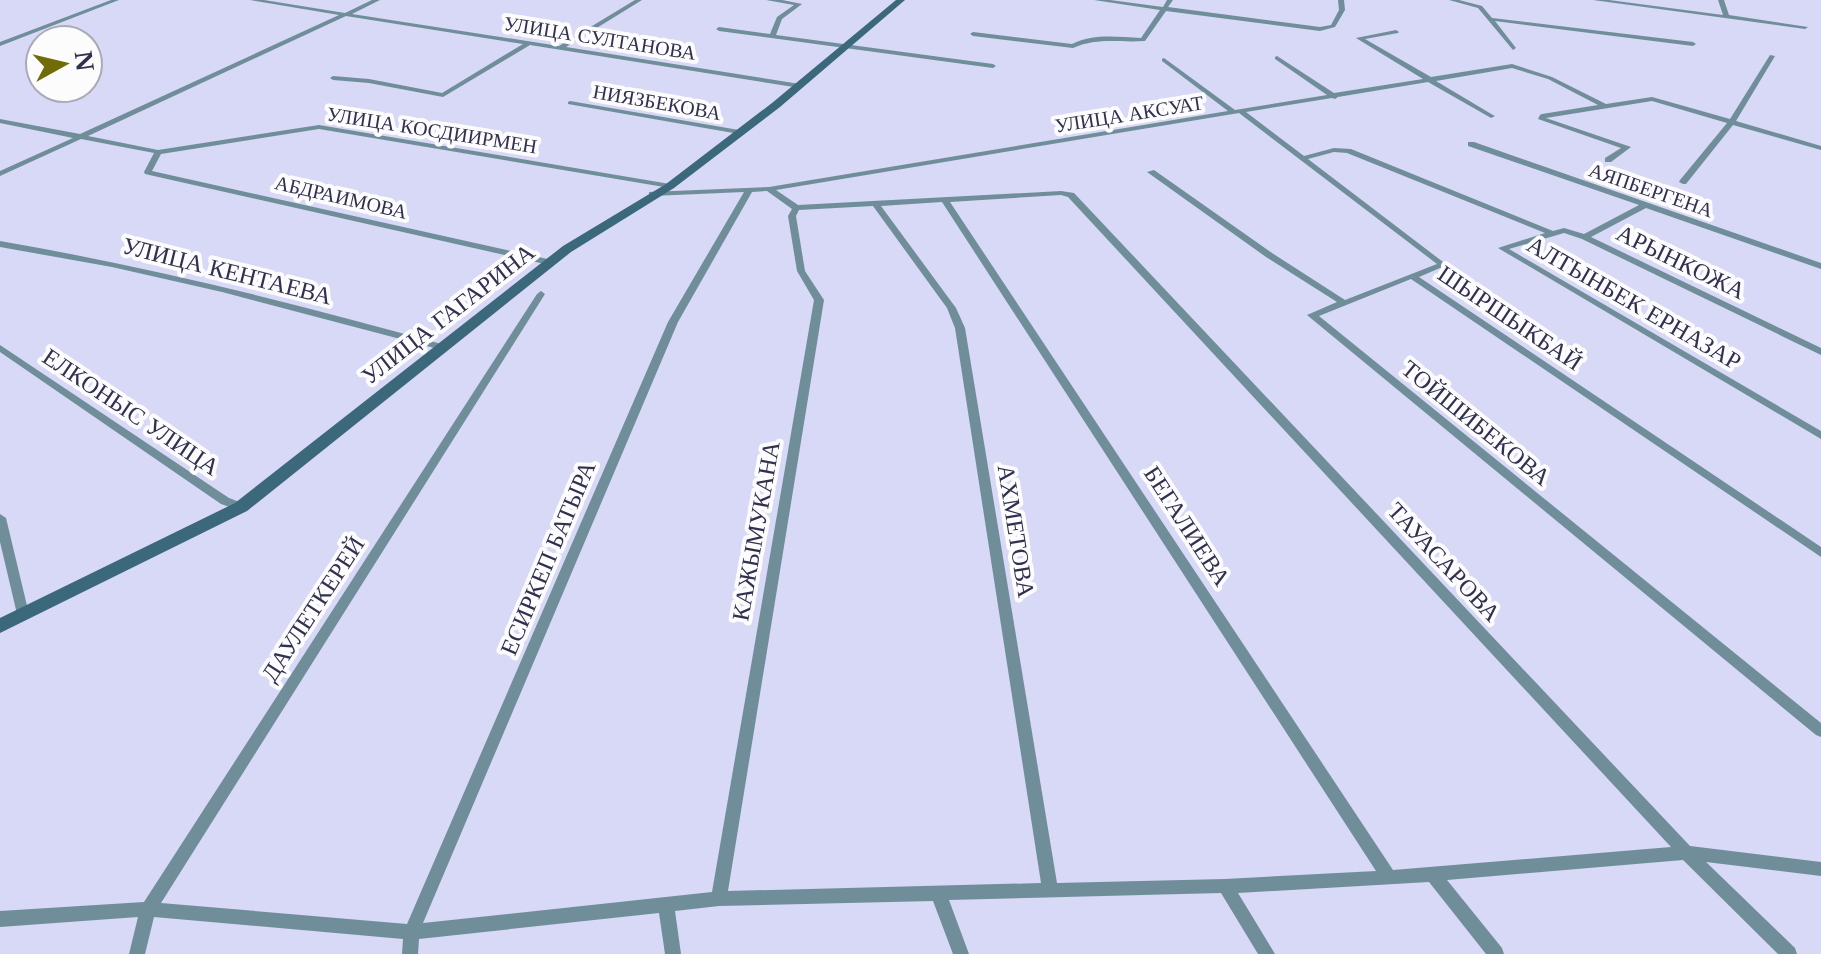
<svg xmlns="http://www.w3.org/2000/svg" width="1821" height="954" font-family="'Libre Baskerville',serif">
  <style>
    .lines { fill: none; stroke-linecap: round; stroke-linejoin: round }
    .street { fill: #708e9a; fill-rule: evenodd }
    .secondary { fill: #3b687b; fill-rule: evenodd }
    .labels { text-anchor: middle; stroke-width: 8; stroke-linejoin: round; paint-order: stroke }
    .far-street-label { font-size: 20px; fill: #32304f; stroke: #fcfcfc }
    .street-label { font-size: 24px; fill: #32304f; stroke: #fcfcfc }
  </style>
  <rect width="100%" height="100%" fill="#d8d8f7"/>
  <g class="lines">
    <path class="street" d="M111 0H119L0 46V42Z
      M250 0H264L345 13 372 0H380L352 14 559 46 635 0H642L566 47 800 84 803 86 800 88 530 45 443 97 369 83 333 80 330 78 333 76 369 79 442 93 523 44 346 16 88 136 158 150 319 125 670 184 674 186 670 188 319 129 161 154 152 171 552 260V264L549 265 145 174 144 172 154 153 81 139 0 176V171L73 138 0 123V119L80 134 339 15Z
      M766 0H782L802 4 782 19 776 35 993 64 996 66 993 68 719 31 716 29 719 27 770 34 777 17 794 5Z
      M1094 0H1110L1163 7 1167 0H1173L1168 7 1320 27 1331 25 1339 10 1338 0H1344L1345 10 1335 27 1320 31 1166 11 1145 41C1118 43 1099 37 1073 48L973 36 970 34 973 32 1072 44C1094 33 1118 37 1141 38L1160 10Z
      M1449 0H1459L1482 6 1492 18 1693 42 1696 44 1693 46 1495 21 1516 48 1513 50 1478 8Z
      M1593 0H1609L1723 15 1718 0H1724L1729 15 1808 27 1805 29Z
      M1396 30 1399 32 1398 33 1365 39 1431 77 1512 64 1552 77 1606 104 1652 97 1730 119 1770 55 1775 56 1736 121 1821 146V150L1733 125 1686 184H1683L1679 182 1680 180 1727 123 1652 101 1546 118 1631 147 1611 162H1605V158L1621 148 1538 119 1540 115 1542 114 1598 105 1548 79 1512 68 1436 81 1493 115 1495 116 1491 118 1428 82 1338 97 1335 99 1332 98 1246 112 1304 156 1334 148 1351 149 1553 231 1564 228 1584 234 1639 205 1468 146V142H1474L1821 263V269L1646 208 1591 237 1821 348V355L1582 239 1564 233 1509 249 1821 431V439L1498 248 1545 233 1347 153 1334 152 1308 159 1447 265 1419 277 1821 547V557L1411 279 1319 316 1821 723V737L1816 735 1307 315 1337 302 1266 257 1147 172 1154 170 1272 253 1345 300 1437 264 1239 113 776 190 798 205 1061 191 1074 193 1690 846 1821 862V876L1706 862 1795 948 1797 954H1778L1683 860 1447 880 1502 948 1504 954H1486L1429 882 1238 893 1275 954H1258L1221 893 949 900 969 954H953L933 901 719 906 675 911 681 954H665L659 913 419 939 418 954H402L403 939 154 917 145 954H129L138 917 0 927V911L144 902 537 294 541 291 545 294 161 903 407 924 668 322 744 192 652 196H649V192L769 187 1228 111 1162 61V59L1164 58 1235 110 1327 95 1275 59V57L1277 56 1334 93 1423 79 1356 38ZM767 191 792 209 788 216 797 271 814 300 712 892 423 923 678 322 752 192ZM1061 195 1068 197 1671 847 1393 870 950 202ZM942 202 1376 871 1225 879 1057 883 965 328 956 308 881 206ZM873 206 947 308 955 328 1041 883 728 891 824 300 805 271 796 216 799 210Z
      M570 101 739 130 743 132 739 134 568 104V102Z
      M0 241C151 267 298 304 445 345L447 347 442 350 222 292 112 267 0 247Z
      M0 345 229 498 245 504 247 507 245 510 241 511 221 504 0 352Z
      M0 514 6 518 29 614 27 617 23 619 19 617 17 614 0 542Z"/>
    <path class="secondary" d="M896 0H905L780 107 674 188 571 252 247 511 0 633V618L235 503 563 246 666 184 772 103Z"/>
  </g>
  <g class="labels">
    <g class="far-street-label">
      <text transform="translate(600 38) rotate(9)" y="7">УЛИЦА СУЛТАНОВА</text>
      <text transform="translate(657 102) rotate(10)" y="7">НИЯЗБЕКОВА</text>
      <text transform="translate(1129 114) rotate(-9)" y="7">УЛИЦА АКСУАТ</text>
      <text transform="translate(432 130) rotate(9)" y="7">УЛИЦА КОСДИИРМЕН</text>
      <text transform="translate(1651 190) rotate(19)" y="7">АЯПБЕРГЕНА</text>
      <text transform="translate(341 197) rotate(13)" y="7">АБДРАИМОВА</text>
    </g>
    <g class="street-label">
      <text transform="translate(1681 262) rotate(26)" y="8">АРЫНКОЖА</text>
      <text transform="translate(227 271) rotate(14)" y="8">УЛИЦА КЕНТАЕВА</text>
      <text transform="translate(1634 303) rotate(30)" y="8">АЛТЫНБЕК ЕРНАЗАР</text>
      <text transform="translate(448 314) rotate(-38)" y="8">УЛИЦА ГАГАРИНА</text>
      <text transform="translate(1510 318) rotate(34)" y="8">ШЫРШЫКБАЙ</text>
      <text transform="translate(131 412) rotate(34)" y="8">ЕЛКОНЫС УЛИЦА</text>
      <text transform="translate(1476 423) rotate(39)" y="8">ТОЙШИБЕКОВА</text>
      <text transform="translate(1187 526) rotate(57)" y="8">БЕГАЛИЕВА</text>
      <text transform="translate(756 531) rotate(-80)" y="8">КАЖЫМУКАНА</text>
      <text transform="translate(1016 531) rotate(81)" y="8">АХМЕТОВА</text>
      <text transform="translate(548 558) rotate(-67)" y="8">ЕСИРКЕП БАТЫРА</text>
      <text transform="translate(1444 562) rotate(47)" y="8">ТАУАСАРОВА</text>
      <text transform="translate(313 609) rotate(-57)" y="8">ДАУЛЕТКЕРЕЙ</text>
    </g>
  </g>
  <g transform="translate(64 64) rotate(82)"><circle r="38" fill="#fcfcfc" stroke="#abaab7" stroke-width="2"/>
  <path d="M0-6L14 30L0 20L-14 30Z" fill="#726c08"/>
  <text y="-12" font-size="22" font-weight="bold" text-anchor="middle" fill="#32304f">N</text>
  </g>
</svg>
